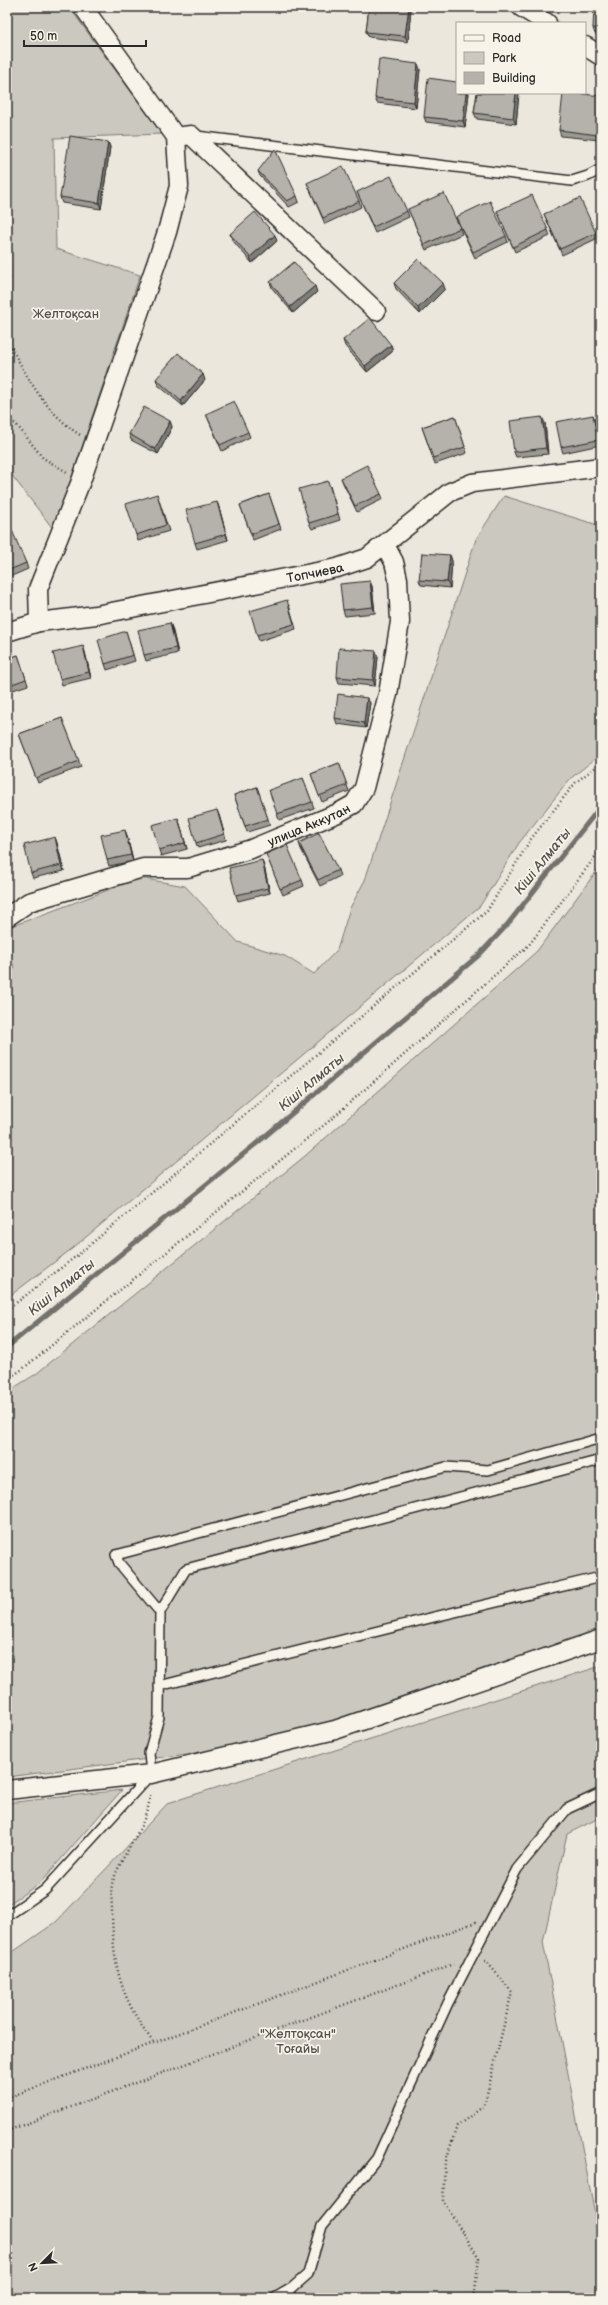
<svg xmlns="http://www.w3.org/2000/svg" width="608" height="2305" font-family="'Balsamiq Sans',sans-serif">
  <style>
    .green { fill: #cbc8bf; stroke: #7b7a75 }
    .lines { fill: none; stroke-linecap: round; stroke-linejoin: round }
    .stream { stroke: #72716c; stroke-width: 5 }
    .service-casing { stroke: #2b2b2b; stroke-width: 12 }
    .minor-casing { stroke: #2b2b2b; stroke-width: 21 }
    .path { stroke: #2b2b2b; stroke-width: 2.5; stroke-dasharray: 1 3; stroke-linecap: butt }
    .service { stroke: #f7f3e8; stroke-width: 9 }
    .minor { stroke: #f7f3e8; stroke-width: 18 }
    .wall { fill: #9c9993; stroke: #2b2b2b }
    .shaded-wall { fill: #7f7d78; stroke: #2b2b2b }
    .building { fill: #b5b2ab; stroke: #2b2b2b }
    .labels { text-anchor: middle; stroke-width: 3.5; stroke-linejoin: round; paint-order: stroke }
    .park-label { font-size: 13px; fill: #535250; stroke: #f7f3e8 }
    .street-label { font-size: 13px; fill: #2b2b2b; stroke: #f7f3e8 }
    .water-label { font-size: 14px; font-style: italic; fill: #555451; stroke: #f7f3e8 }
  </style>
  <rect width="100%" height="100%" fill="#ebe7dd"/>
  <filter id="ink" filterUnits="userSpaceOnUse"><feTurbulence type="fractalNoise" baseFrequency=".025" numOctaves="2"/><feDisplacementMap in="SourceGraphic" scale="8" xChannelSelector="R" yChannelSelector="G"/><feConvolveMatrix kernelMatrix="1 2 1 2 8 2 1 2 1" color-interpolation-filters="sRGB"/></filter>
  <g filter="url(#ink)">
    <path class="green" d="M7 7H69L162 134 54 138 56 249 140 275 54 530 7 469Z
      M504 496 601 526V754L570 779 519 843 480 906 73 1248 7 1298V972L15 968 7 955V928L140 878 185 886 238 942 285 956 314 974 337 950 350 908 365 880 476 539Z
      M601 865V1636L258 1745 7 1777V1392L36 1374 305 1156 537 951Z
      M601 1666V1817L567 1834 543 1942 601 2247V2298H7V1956L56 1922 168 1803Z
      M122 1790 40 1883 7 1905V1803Z"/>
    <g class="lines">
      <path class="stream" d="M7 1347 263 1138 479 955 507 925 601 806"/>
      <defs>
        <path id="service" d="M196 136 572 181 588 176 601 169
          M160 1612 119 1563 116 1555 446 1467 488 1470 601 1438
          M159 1686 430 1618 601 1577
          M7 1916 45 1890 151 1774 149 1753 159 1717 160 1612 186 1569 601 1460
          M275 2298 292 2288 308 2274 322 2226 377 2158 448 2003 517 1869 567 1809 601 1793"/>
        <g id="minor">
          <path d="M521 7 547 23"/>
          <path d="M585 46 601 56"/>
          <path d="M176 137 191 135 376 311"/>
          <path d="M39 622 38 589 81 481 167 232 179 186 176 137 83 7"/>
          <path id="s1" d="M7 632 39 622 96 615 337 568 367 558 450 492 472 483 601 467"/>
          <path id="s2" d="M7 917 29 902 143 868H188L251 849 338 813 354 804 364 788 388 694 400 622 398 579 394 562 385 545"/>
          <path d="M7 1790 151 1774 335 1730 601 1639"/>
        </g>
      </defs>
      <use href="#service" class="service-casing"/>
      <use href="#minor" class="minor-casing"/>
      <path class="path" d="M7 246 10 278 7 301
        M7 340C28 378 43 410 80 435
        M7 419 16 424 43 458 67 472
        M7 1310 79 1254 487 911 531 839 576 782 601 763
        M7 1379 20 1371 329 1121 529 945 601 849
        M150 1795C148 1826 123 1851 113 1881 110 1889 112 1902 112 1911 113 1967 120 1997 153 2042
        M7 2098 476 1922
        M7 2131 453 1964
        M474 2298 479 2258 443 2201 445 2164 457 2126 484 2106 512 1992 487 1962 483 1960"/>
      <use href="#service" class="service"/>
      <use href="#minor" class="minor"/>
    </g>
    <path class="wall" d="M369 7H411L408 42 369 37 366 32Z
      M601 7V34H595L593 28Z
      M420 69 416 108 377 103 375 98Z
      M457 93H469L465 127 426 122 424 117Z
      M477 93H519L516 124 477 119 474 113Z
      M601 96 600 140 561 136 559 130Z
      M108 142 110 147 101 209 62 203 60 197Z
      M258 171 297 196 299 202 289 207 260 176Z
      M307 183 359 201 361 207 325 224Z
      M357 192 407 211 409 217 375 233Z
      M408 209 460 228 462 234 426 250Z
      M497 211 548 230 550 236 515 252Z
      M544 214 596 233 598 238 562 255Z
      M456 217 506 236 508 242 475 258Z
      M230 234 277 241 252 263 232 240Z
      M270 282 317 292 293 313 272 288Z
      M394 283 445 289 420 314 396 289Z
      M343 340 391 345 393 351 367 372 345 346Z
      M156 379 205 380 183 406 158 385Z
      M206 414 248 432 250 437 222 451Z
      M593 415 595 421 600 445 563 453 561 447Z
      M455 416 467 453 435 464 422 427Z
      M170 421 172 427 158 454 131 440 129 434Z
      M545 423 548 454 516 457 514 452Z
      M341 478 381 494 383 499 357 512 343 483Z
      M330 486 340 520 312 529 309 523Z
      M157 494 169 531 138 541 136 535Z
      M269 494 281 529 253 540 240 505Z
      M217 502 228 540 197 549 195 543Z
      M7 529 26 563 28 569 7 578Z
      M450 555 452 561 450 588 421 585 419 580Z
      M372 586 375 613 345 616 343 610Z
      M289 605 296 629 259 641 257 635Z
      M170 623 172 628 178 653 146 661 144 655Z
      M126 631 135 661 107 670 105 664Z
      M83 646 85 652 91 678 62 685 60 679Z
      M18 655 28 685 7 692V659Z
      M378 657 375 686 339 683 337 677Z
      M367 698 370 703 366 728 337 724 335 718Z
      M62 718 81 767 38 783 19 734Z
      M339 763 349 791 322 802 311 774Z
      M303 778 314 808 279 820 277 814Z
      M257 787 270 825 247 832 234 795Z
      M219 815 226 840 198 848 196 843Z
      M180 824 187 849 161 856 159 850Z
      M125 830 127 836 133 861 109 866 107 860Z
      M55 837 57 843 64 871 33 878 31 873Z
      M299 843 338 870 340 876 320 886 301 849Z
      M268 859 302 880 304 886 283 895Z
      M264 866 270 893 238 901 236 895Z"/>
    <path class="shaded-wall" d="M409 7H411L408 42 405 36Z
      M418 64 420 69 416 108 414 102Z
      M466 93H469L465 127 463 121Z
      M516 93H519L516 124 513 118Z
      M601 105V130L600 140 598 135Z
      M108 142 110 147 101 209 99 203Z
      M275 235 277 241 252 263 250 257Z
      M443 283 445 289 420 314 418 308Z
      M315 286 317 292 293 313 290 307Z
      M391 345 393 351 367 372 365 366Z
      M203 374 205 380 183 406 181 401Z
      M593 415 595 421 600 445 598 440Z
      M542 417 545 423 548 454 546 448Z
      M170 421 172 427 158 454 155 449Z
      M217 502 219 507 228 540 226 534Z
      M450 555 452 561 450 588 447 582Z
      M370 581 372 586 375 613 373 607Z
      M170 623 172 628 178 653 176 648Z
      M83 646 85 652 91 678 89 672Z
      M376 651 378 657 375 686 373 680Z
      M367 698 370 703 366 728 364 723Z
      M217 810 219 815 226 840 224 834Z
      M178 818 180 824 187 849 185 843Z
      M125 830 127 836 133 861 131 855Z
      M55 837 57 843 64 871 61 865Z
      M262 860 264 866 270 893 268 888Z"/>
    <path class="building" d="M369 7H409L405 36 366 32Z
      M594 7H601V29L593 28Z
      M379 59 418 64 414 102 375 98Z
      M428 78 457 82V93H466L463 121 424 117Z
      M477 93H516L513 118 474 113Z
      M563 93H574L601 96V105L598 135 559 130Z
      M70 136 108 142 99 203 60 197Z
      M275 149 297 196 287 201 258 171Z
      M343 166 359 201 323 218 307 183Z
      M391 176 407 211 373 227 357 192Z
      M444 193 460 228 424 245 408 209Z
      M532 195 548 230 513 247 497 211Z
      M580 198 596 233 560 249 544 214Z
      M490 201 506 236 473 252 456 217Z
      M255 212 275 235 250 257 230 234Z
      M601 214V221L598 216Z
      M418 259 443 283 418 308 394 283Z
      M294 262 315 286 290 307 270 282Z
      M370 318 391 345 365 366 343 340Z
      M178 353 203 374 181 401 156 379Z
      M234 401 248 432 220 445 206 414Z
      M144 407 170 421 155 449 129 434Z
      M593 415 598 440 561 447 556 422Z
      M455 416 465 447 433 458 422 427Z
      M542 417 546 448 514 452 510 421Z
      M367 465 381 494 355 506 341 478Z
      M328 481 338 514 309 523 299 489Z
      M157 494 166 525 136 535 126 504Z
      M269 494 279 524 251 534 240 505Z
      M217 502 226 534 195 543 186 510Z
      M11 528 26 563 7 571V529Z
      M422 553 450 555 447 582 419 580Z
      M370 581 373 607 343 610 340 584Z
      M287 600 294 624 257 635 250 611Z
      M170 623 176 648 144 655 138 630Z
      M126 631 133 655 105 664 98 640Z
      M83 646 89 672 60 679 53 653Z
      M339 648 376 651 373 680 337 677Z
      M18 655 26 679 7 686V659Z
      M338 694 367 698 364 723 335 718Z
      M62 718 79 761 36 778 19 734Z
      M339 763 347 785 319 796 311 774Z
      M303 778 312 802 277 814 269 790Z
      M257 787 268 819 245 826 234 795Z
      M217 810 224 834 196 843 189 818Z
      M178 818 185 843 159 850 152 825Z
      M125 830 131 855 107 860 101 835Z
      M319 833 338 870 318 880 299 843Z
      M55 837 61 865 31 873 24 845Z
      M287 845 302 880 280 889 266 854Z
      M262 860 268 888 236 895 229 868Z"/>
  </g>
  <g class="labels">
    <g class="park-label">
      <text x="66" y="318">Желтоқсан</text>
      <text x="298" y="2038">"Желтоқсан"<tspan x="298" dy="15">Тоғайы</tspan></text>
    </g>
    <g class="street-label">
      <text dy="5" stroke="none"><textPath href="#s1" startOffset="314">Топчиева</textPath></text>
      <text dy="5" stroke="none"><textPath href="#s2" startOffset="319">улица Аккутан</textPath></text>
    </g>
    <g class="water-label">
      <text transform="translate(542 861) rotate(-51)" y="5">Кіші Алматы</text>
      <text transform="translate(311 1082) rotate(-40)" y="5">Кіші Алматы</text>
      <text transform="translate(61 1287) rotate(-39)" y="5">Кіші Алматы</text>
    </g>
  </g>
  <rect width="608" height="2305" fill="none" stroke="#f7f3e8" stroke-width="24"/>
  <rect x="12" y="12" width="584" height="2281" fill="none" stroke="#2b2b2b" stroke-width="1.5" filter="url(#ink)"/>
  <rect x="456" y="22" width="130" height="72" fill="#f7f3e8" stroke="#a5a39c"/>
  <rect x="464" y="35" width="20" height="6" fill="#f7f3e8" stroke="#a5a39c"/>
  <text x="492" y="42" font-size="12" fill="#2b2b2b">Road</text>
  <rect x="464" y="52" width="20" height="12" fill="#cbc8bf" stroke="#a5a39c"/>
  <text x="492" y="62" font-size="12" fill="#2b2b2b">Park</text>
  <rect x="464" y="72" width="20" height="12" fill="#b5b2ab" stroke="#a5a39c"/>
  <text x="492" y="82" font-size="12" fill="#2b2b2b">Building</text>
  <g transform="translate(42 2263) rotate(246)" stroke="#f7f3e8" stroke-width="3" paint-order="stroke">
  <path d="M0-3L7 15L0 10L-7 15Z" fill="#2b2b2b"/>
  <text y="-6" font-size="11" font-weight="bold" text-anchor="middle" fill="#2b2b2b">N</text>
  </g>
  <path d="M24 40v6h122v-6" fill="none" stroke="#2b2b2b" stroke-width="2"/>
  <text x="30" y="40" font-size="12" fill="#2b2b2b" stroke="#f7f3e8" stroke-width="3" paint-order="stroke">50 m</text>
</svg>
